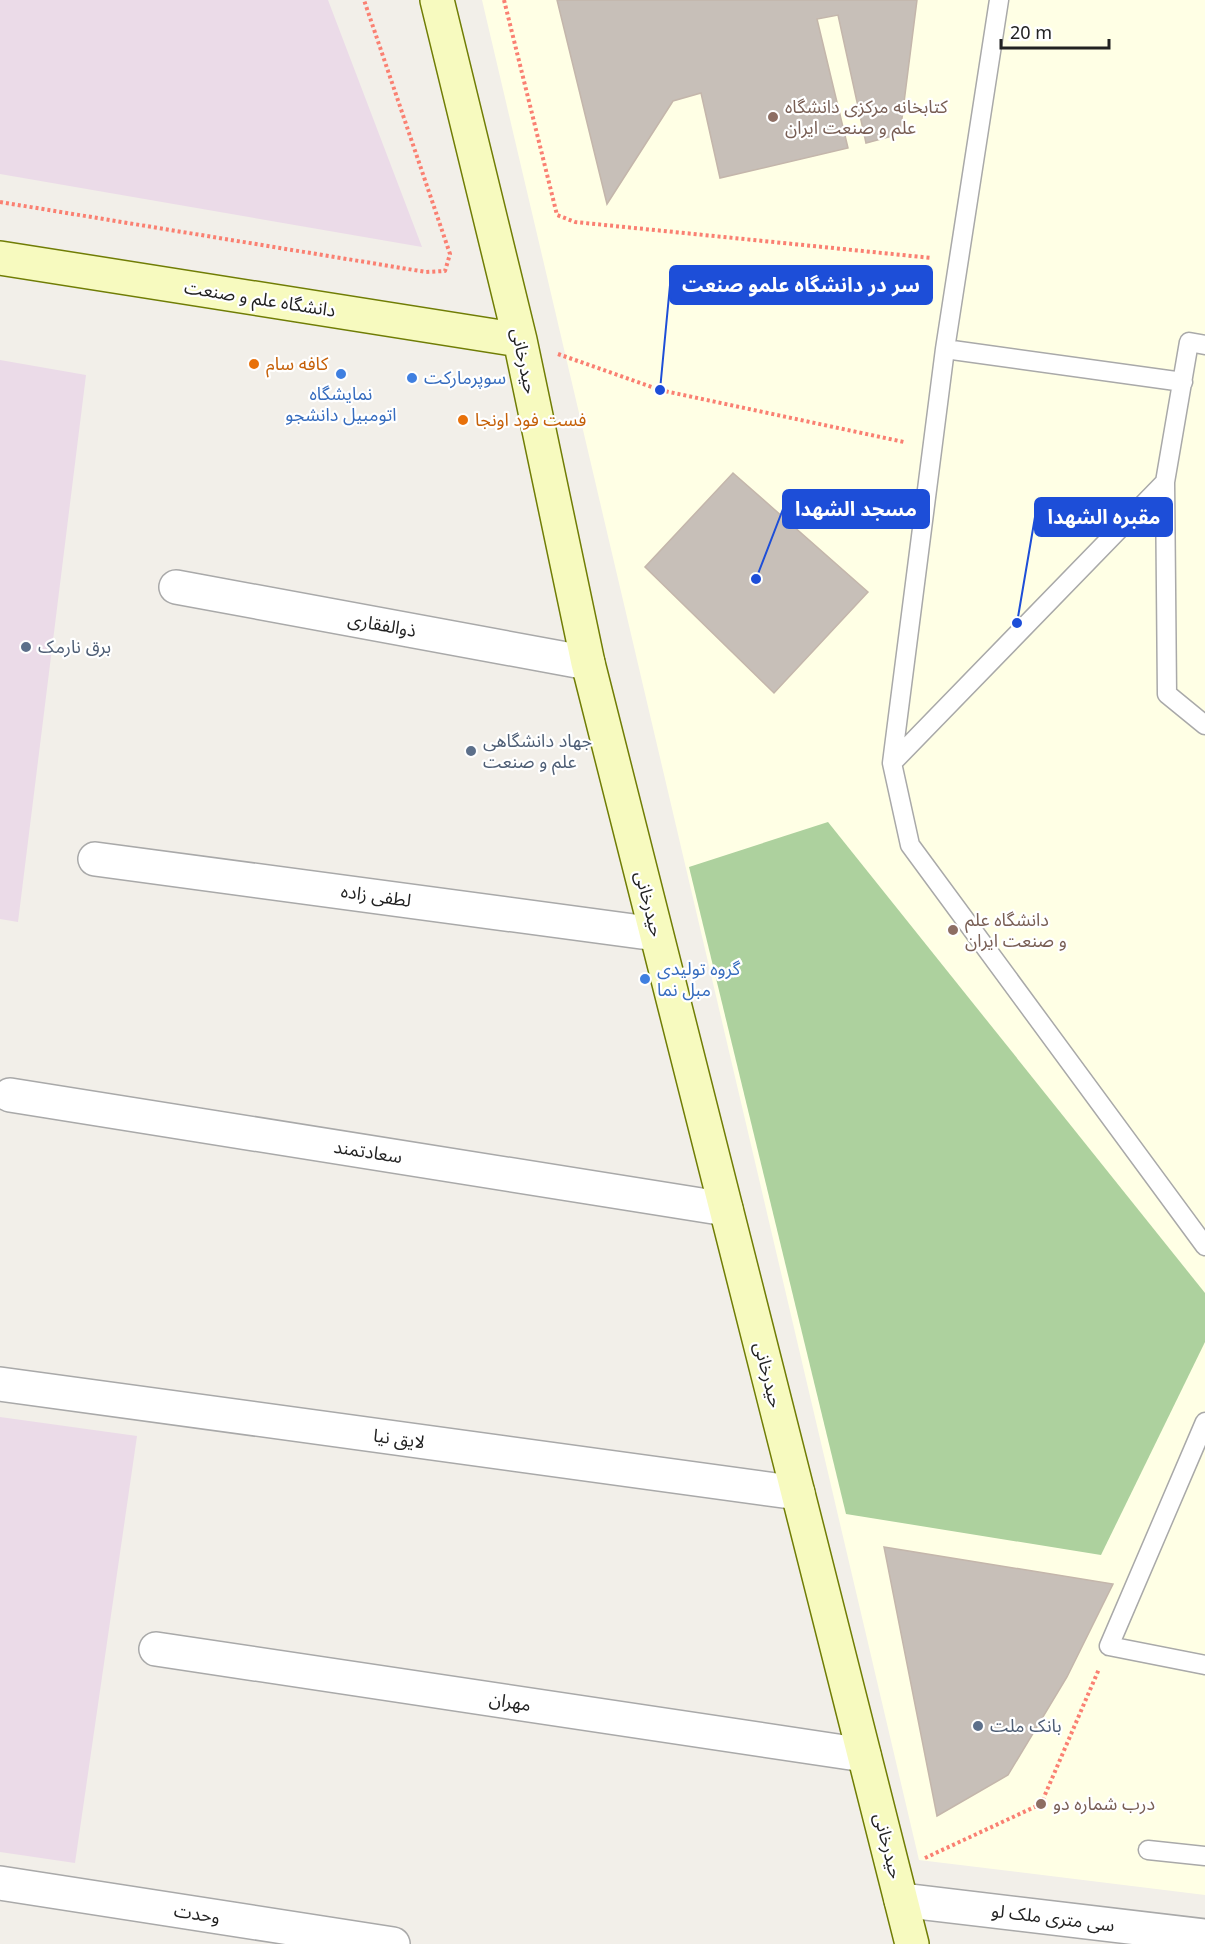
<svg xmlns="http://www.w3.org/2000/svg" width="1205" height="1944" font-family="'Noto Sans','Noto Sans Arabic',sans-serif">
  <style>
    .industrial { fill: #ebdbe8 }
    .education { fill: #ffffe5 }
    .forest { fill: #add19e }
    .building { fill: #c7bfb8; stroke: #c4b6ab; stroke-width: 1.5 }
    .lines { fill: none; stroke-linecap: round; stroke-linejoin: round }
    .lane-casing { stroke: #a9a9a9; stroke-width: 21 }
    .street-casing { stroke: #a9a9a9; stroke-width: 36 }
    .secondary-casing { stroke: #707d05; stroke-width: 36 }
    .path { stroke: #fa8072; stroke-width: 4; stroke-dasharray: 3 3; stroke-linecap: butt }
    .lane { stroke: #fff; stroke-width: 18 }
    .street { stroke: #fff; stroke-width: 33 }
    .secondary { stroke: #f7fabf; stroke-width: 33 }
    .education-dot { fill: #8d6e63; stroke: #fff; stroke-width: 2 }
    .food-dot { fill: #e8710a; stroke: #fff; stroke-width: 2 }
    .shop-dot { fill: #3f7fe0; stroke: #fff; stroke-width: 2 }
    .service-dot { fill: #5c6f8a; stroke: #fff; stroke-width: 2 }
    .labels { text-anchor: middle; stroke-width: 4.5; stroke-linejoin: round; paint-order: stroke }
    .education-label { font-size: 18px; fill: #785e54; stroke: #fff; text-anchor: start }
    .street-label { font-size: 18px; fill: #222; stroke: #fff }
    .food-label { font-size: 18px; fill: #c56008; stroke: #fff; text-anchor: start }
    .shop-label { font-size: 18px; fill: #366cbe; stroke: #fff; text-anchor: start }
    .service-label { font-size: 18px; fill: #4e5e75; stroke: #fff; text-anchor: start }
    .leader { fill: none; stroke: #1d4ed8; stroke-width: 2 }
    .callout-dot { fill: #1d4ed8; stroke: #fff; stroke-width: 2 }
    .callout { fill: #1d4ed8; stroke: #1d4ed8; stroke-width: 2 }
    .callout-label { font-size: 20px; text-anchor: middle; font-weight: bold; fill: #fff }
  </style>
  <rect width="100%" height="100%" fill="#f2efe9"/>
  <path class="industrial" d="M0 0H328L422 247 0 174Z
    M0 360 86 375 18 922 0 919Z
    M0 1417 137 1436 75 1863 0 1852Z"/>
  <path class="education" d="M482 0H1205V1895L919 1860Z"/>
  <path class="forest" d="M828 822 1205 1293V1342L1101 1555 846 1514 689 867Z"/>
  <path class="building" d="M557 0H917L900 134 866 143 838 15 817 19 848 148 720 178 701 93 673 101 607 204Z
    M733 473 868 592 774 693 645 567Z
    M884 1547 1113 1584 1067 1677 1008 1775 937 1816Z"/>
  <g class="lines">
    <defs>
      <path id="lane" d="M999 0 945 349 892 763 910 845 1205 1246
        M945 349 1183 382
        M1165 482 1167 694 1205 725
        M892 763 1165 482 1189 342 1205 345
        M1205 1422 1109 1646 1205 1665
        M1148 1850 1205 1856"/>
      <path id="street" d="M176 587 588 663
        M95 859 656 934
        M10 1095 726 1209
        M0 1384 798 1493
        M156 1649 864 1755
        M0 1883 393 1944
        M901 1900 1205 1936"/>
      <path id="secondary" d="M437 0 520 340 588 663 912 1944
        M0 258 520 340"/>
    </defs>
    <use href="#lane" class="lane-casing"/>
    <use href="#street" class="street-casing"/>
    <use href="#secondary" class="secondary-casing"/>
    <path class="path" d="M504 0 557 215 575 222 932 258
      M0 202 426 272 445 271 450 254 364 0
      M558 354 660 390 904 442
      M925 1858 1041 1804 1099 1669"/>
    <use href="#lane" class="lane"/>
    <use href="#street" class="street"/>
    <use href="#secondary" class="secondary"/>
  </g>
  <g class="education-dot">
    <circle cx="773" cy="117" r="6"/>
    <circle cx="953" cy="930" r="6"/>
    <circle cx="1041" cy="1804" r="6"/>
  </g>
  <g class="food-dot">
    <circle cx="254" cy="364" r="6"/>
    <circle cx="463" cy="420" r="6"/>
  </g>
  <g class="shop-dot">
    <circle cx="341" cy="374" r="6"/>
    <circle cx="412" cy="378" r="6"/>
    <circle cx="645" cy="979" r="6"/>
  </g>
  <g class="service-dot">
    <circle cx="26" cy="647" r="6"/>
    <circle cx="471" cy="751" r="6"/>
    <circle cx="978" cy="1726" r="6"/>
  </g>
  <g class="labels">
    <g class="education-label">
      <text x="785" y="113">کتابخانه مرکزی دانشگاه<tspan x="785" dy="21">علم و صنعت ایران</tspan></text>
      <text x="965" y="926">دانشگاه علم<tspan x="965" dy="21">و صنعت ایران</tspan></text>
      <text x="1053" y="1810">درب شماره دو</text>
    </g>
    <g class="street-label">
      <text transform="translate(260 299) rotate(9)" y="6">دانشگاه علم و صنعت</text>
      <text transform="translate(524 361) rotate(78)" y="6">حیدرخانی</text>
      <text transform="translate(382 625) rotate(10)" y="6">ذوالفقاری</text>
      <text transform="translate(376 896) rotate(8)" y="6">لطفی زاده</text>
      <text transform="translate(649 904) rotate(76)" y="6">حیدرخانی</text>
      <text transform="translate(368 1152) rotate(9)" y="6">سعادتمند</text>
      <text transform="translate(768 1375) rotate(76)" y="6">حیدرخانی</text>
      <text transform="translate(399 1439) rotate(8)" y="6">لایق نیا</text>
      <text transform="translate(510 1702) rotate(9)" y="6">مهران</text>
      <text transform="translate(888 1846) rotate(76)" y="6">حیدرخانی</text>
      <text transform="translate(197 1914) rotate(9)" y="6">وحدت</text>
      <text transform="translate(1053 1918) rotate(7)" y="6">سی متری ملک لو</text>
    </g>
    <g class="food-label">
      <text x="266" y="370">کافه سام</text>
      <text x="475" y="426">فست فود اونجا</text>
    </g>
    <g class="shop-label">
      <text x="424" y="384">سوپرمارکت</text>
      <text x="341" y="400" text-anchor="middle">نمایشگاه<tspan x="341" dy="21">اتومبیل دانشجو</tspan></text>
      <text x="657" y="975">گروه تولیدی<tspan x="657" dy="21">مبل نما</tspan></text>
    </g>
    <g class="service-label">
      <text x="38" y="653">برق نارمک</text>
      <text x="483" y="747">جهاد دانشگاهی<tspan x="483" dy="21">علم و صنعت</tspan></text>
      <text x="990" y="1732">بانک ملت</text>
    </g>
  </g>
  <path class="leader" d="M660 390L670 285M756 579L783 509M1017 623L1035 517"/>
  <g class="callout-dot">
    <circle cx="660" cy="390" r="6"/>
    <circle cx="756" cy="579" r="6"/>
    <circle cx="1017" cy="623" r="6"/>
  </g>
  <g class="callout">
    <rect x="670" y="266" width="262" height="38" rx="6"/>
    <rect x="783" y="490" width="146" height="38" rx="6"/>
    <rect x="1035" y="498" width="137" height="38" rx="6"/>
  </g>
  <g class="callout-label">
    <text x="801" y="292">سر در دانشگاه علمو صنعت</text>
    <text x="856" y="516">مسجد الشهدا</text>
    <text x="1104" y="524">مقبره الشهدا</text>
  </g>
  <path d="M1001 39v9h108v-9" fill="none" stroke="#222222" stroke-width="3"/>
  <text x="1010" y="39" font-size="18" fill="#222222" stroke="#ffffff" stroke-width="4.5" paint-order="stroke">20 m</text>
</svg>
